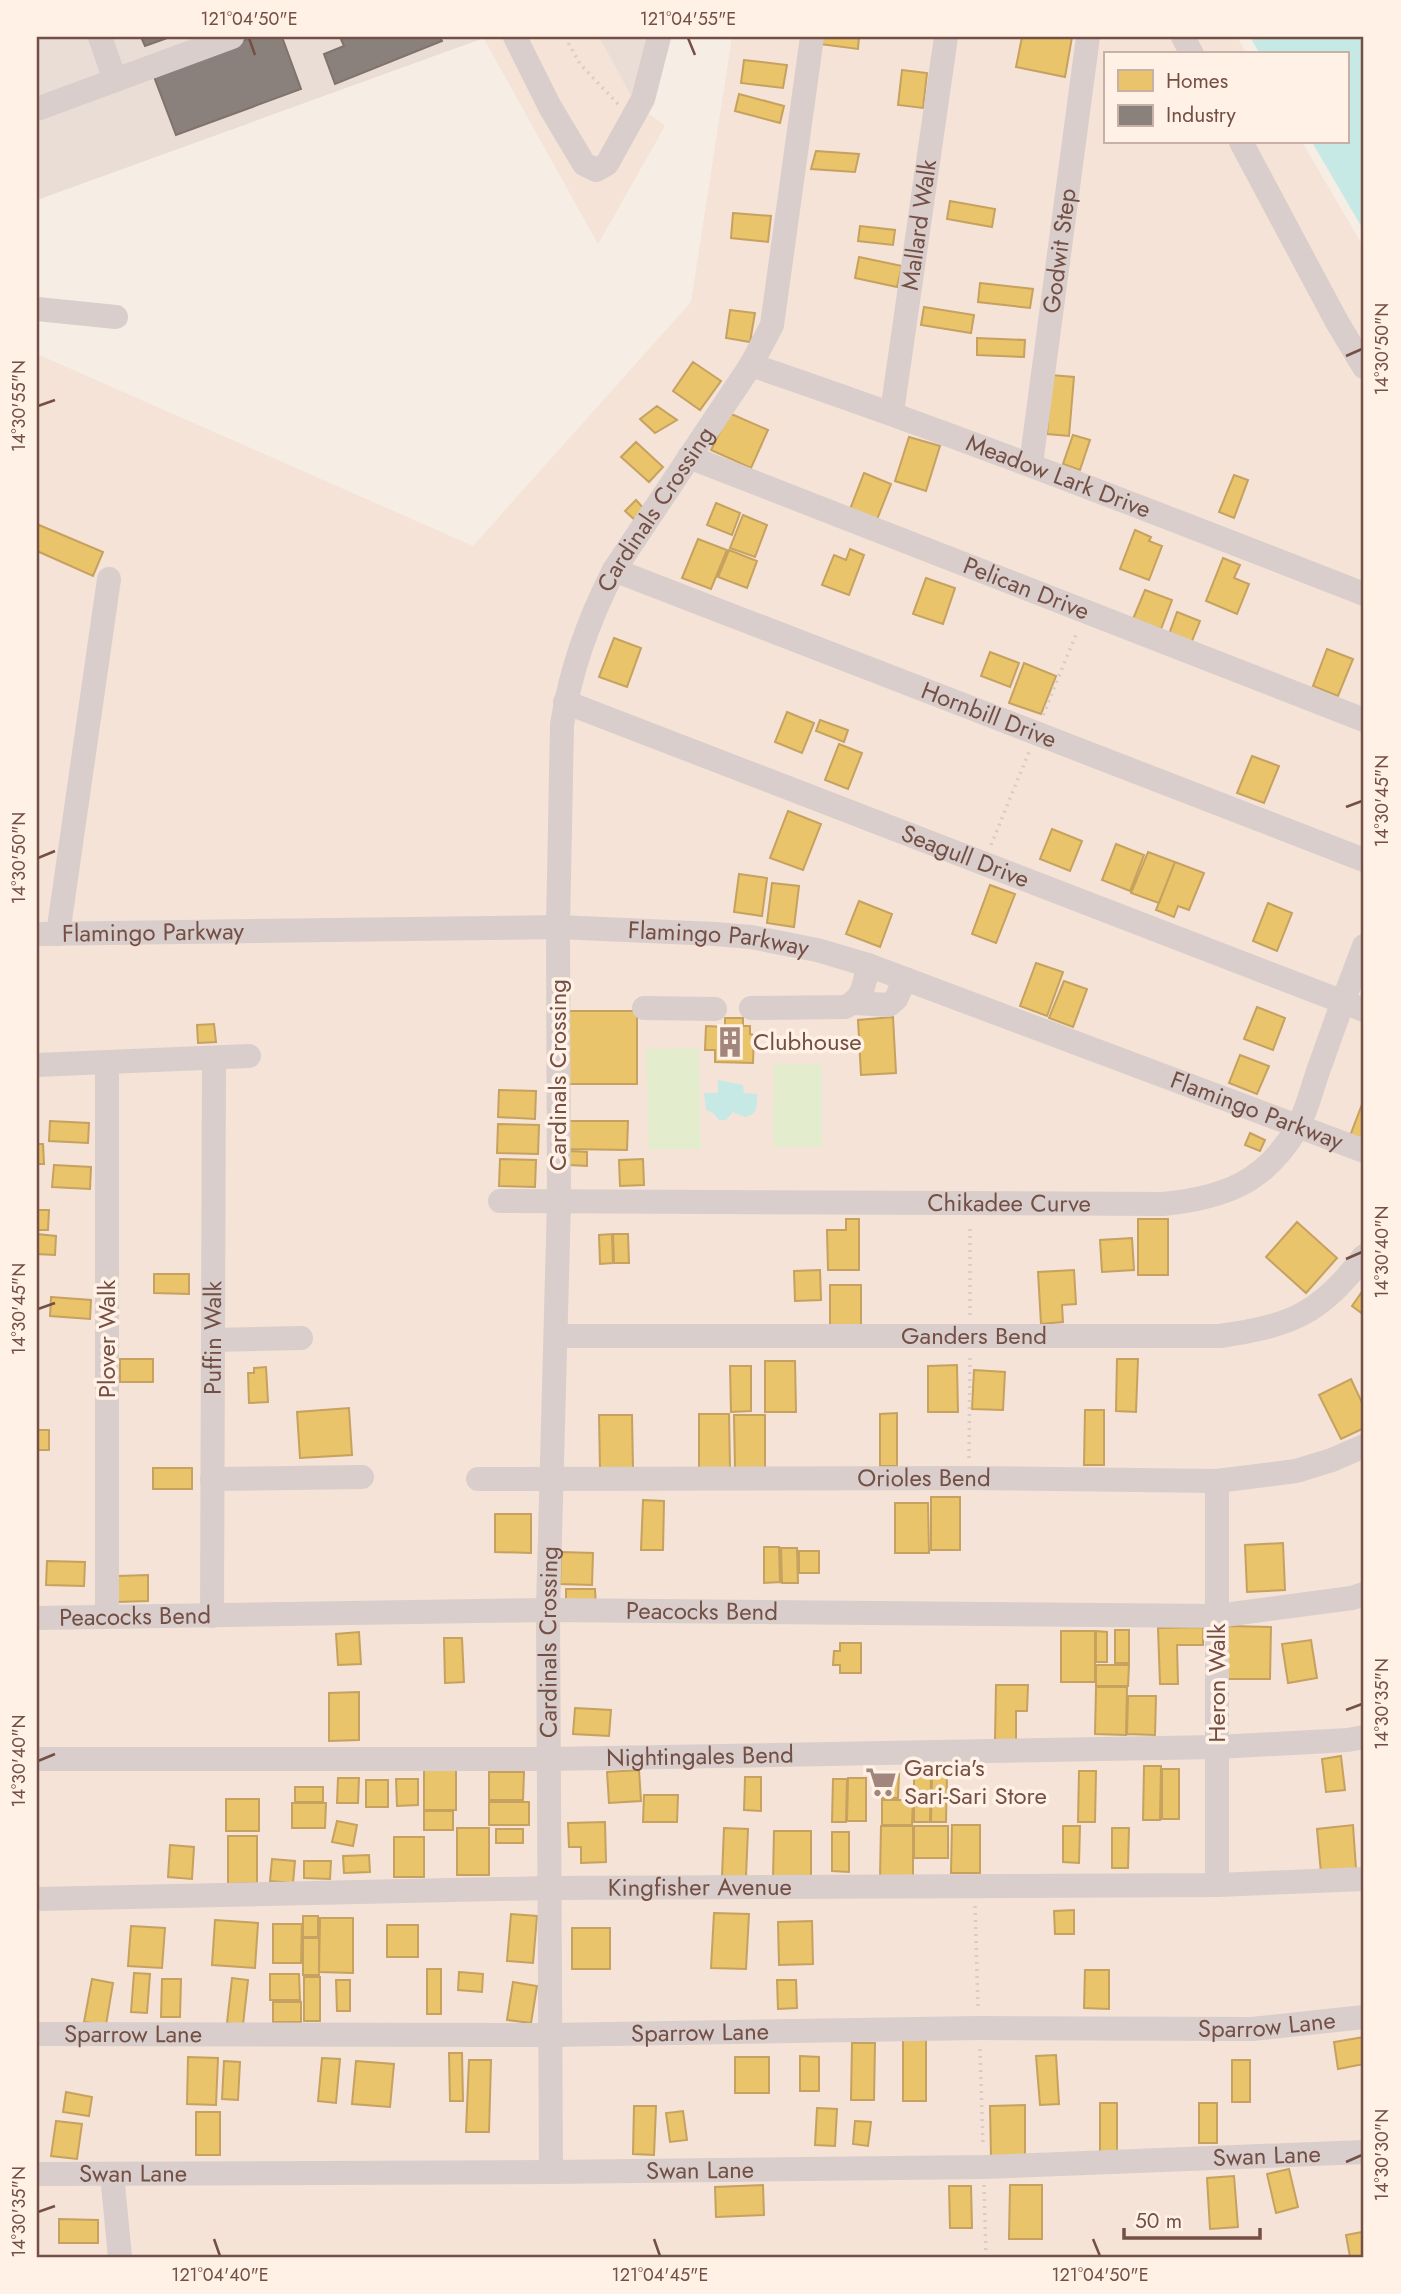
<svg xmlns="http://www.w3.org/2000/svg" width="1401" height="2294" font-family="Jost,sans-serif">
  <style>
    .residential { fill: #f4e3d6 }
    .industrial { fill: #e9ddd6 }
    .green { fill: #e4ecce }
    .water { fill: #c6e9e6 }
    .homes { fill: #e9c46a; stroke: #c6a15f; stroke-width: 2 }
    .industry { fill: #8a817c; stroke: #83726c; stroke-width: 2 }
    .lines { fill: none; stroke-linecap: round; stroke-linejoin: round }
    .path { stroke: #d8ccc8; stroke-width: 3.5; stroke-dasharray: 2 5; stroke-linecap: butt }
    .minor { stroke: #d9cecb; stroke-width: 24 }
    .ticks { fill: none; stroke: #744f45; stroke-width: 2.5 }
    .labels { text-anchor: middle; stroke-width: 7; stroke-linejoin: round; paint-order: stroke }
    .street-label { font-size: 24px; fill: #744f45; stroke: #fff1e5 }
    .poi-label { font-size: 24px; fill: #744f45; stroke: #fff1e5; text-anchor: start }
    .neatline { fill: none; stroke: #744f45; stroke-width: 2.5 }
    .ticks-label { font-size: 18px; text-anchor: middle; fill: #744f45 }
  </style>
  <rect width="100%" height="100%" fill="#f6ede5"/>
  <path class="residential" d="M483 37H599L635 103 665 126 598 244Z
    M732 37H1237L1247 54H1105V142H1302L1364 248V2257H37V354L473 546 691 302Z"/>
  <path class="industrial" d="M37 37H483L484 38 37 200Z
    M599 37H651L635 103Z"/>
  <path class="green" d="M699 1048 701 1149 649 1150 646 1049Z
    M774 1064H822V1147H773Z"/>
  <path class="water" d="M1250 37H1364V231L1312 142H1347V54H1260Z
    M718 1080 743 1085 744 1093 757 1094C757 1105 758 1115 745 1117L733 1112 726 1120H719L713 1113 706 1110 704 1093H718Z"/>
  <path class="homes" d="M820 37H859L858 49 819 44Z
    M1022 37H1072L1065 77 1016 67Z
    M744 60 787 65 783 88 741 83Z
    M902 70 927 73 923 108 898 105Z
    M739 94 784 106 780 123 735 111Z
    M816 151 859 154 855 172 811 169Z
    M950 201 995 209 992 227 947 219Z
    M733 213 771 216 768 242 731 238Z
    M860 226 895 230 893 245 858 241Z
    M859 257 902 266 897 287 855 278Z
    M980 283 1033 289 1030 308 978 302Z
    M924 307 974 315 971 333 921 325Z
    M730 310 755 313 750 342 726 338Z
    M977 338 1025 340 1024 357 977 355Z
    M693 362 721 381 700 410 673 391Z
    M1051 375 1074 377 1069 436 1047 434Z
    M657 406 677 420 655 433 640 419Z
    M729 413 768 430 751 468 711 450Z
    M1073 435 1090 440 1080 470 1063 464Z
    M909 437 940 446 926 491 895 481Z
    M636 442 663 467 649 482 621 457Z
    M864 473 891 484 876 522 849 512Z
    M1234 475 1248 480 1234 518 1219 512Z
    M636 500 646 511 636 521 625 511Z
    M716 503 740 513 732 535 707 525Z
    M743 515 767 525 755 557 730 548Z
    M39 525 103 552 93 576 37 551V530Z
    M1135 530 1151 537 1149 541 1162 546 1149 580 1120 569Z
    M698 539 727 550 711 589 682 578Z
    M850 549 864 555 849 595 822 585 834 555 846 560Z
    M729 550 757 561 747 588 718 577Z
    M1223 558 1240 565 1234 578 1249 584 1237 614 1206 601Z
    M926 578 955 588 943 624 913 614Z
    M1145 590 1172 600 1161 629 1133 619Z
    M1177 612 1200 621 1190 646 1168 637Z
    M614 638 641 648 627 687 599 677Z
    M1327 649 1353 659 1338 696 1313 686Z
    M990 652 1019 663 1010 687 981 676Z
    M1024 663 1056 676 1041 714 1009 703Z
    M787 712 814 723 802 753 775 742Z
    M820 720 848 730 844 742 816 731Z
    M839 744 862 753 848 789 825 780Z
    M1252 756 1279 766 1264 803 1237 793Z
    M788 811 821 824 803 870 770 858Z
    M1052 829 1082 841 1070 871 1040 859Z
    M1116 844 1144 855 1130 891 1102 880Z
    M1148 852 1175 862 1159 903 1131 893Z
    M1175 862 1204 873 1189 910 1178 906 1174 917 1156 910Z
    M739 874 767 878 762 916 734 912Z
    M772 883 799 886 794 927 767 923Z
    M990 885 1015 894 996 943 972 934Z
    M859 901 892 914 880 947 846 934Z
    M1268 903 1292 913 1277 951 1253 941Z
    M1036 963 1063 972 1047 1016 1020 1006Z
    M1064 981 1087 989 1073 1027 1049 1018Z
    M1257 1007 1285 1018 1273 1050 1244 1039Z
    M569 1011H637V1084H568Z
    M893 1017 896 1073 861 1075 858 1020Z
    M725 1018H743V1026H750V1034L754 1035 753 1063 715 1062V1050H705L706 1026 725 1027Z
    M214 1024 216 1042 198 1043 197 1025Z
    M1240 1055 1269 1066 1257 1094 1229 1083Z
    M499 1090 536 1091 535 1119 498 1117Z
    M1364 1099V1141L1350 1136Z
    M50 1121 89 1123 88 1143 49 1141Z
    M568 1121H628L627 1150 568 1149Z
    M498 1124 539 1125 538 1154 497 1153Z
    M1250 1133 1265 1140 1260 1151 1245 1145Z
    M37 1144H43L44 1164H37Z
    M570 1151 587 1152V1166L569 1165Z
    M500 1159 536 1160 535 1187 499 1186Z
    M643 1159 644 1185 620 1186 619 1160Z
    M54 1165 91 1167 90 1189 52 1187Z
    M37 1210H49L48 1230H37Z
    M846 1219H859V1270H828L827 1230H846Z
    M1138 1219H1168V1275H1138Z
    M1297 1222 1337 1258 1306 1293 1266 1257Z
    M37 1234 56 1236 55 1255 37 1254Z
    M612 1234 613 1263 600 1264 599 1235Z
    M613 1234H628L629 1263H614Z
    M1132 1238 1134 1270 1102 1272 1100 1240Z
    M820 1270 821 1300 795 1301 794 1271Z
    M1074 1270 1076 1304 1062 1305 1063 1322 1041 1324 1038 1272Z
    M154 1274H189V1294L154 1293Z
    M830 1285H861V1325H830Z
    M1364 1289V1315L1352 1306Z
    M51 1297 91 1300 90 1319 50 1316Z
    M120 1359H153V1382H120Z
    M1117 1359H1138L1136 1412 1116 1411Z
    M765 1361H795L796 1412H765Z
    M957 1365 958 1412H928V1366Z
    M730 1366H751V1411L731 1412Z
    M266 1367 268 1402 249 1403 248 1373H254V1368Z
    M974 1370 1005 1372 1003 1410 972 1409Z
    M1351 1379 1364 1407V1428L1341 1439 1319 1395Z
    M349 1408 352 1455 300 1458 297 1412Z
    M1085 1410H1104V1465H1084Z
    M897 1413V1466H880V1414Z
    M699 1414H729L730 1468H699Z
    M599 1415H632L633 1469H600Z
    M734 1415H765V1468H735Z
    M37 1430H49V1450H37Z
    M153 1468H192V1489H153Z
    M931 1497H960V1550H931Z
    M643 1500 664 1501 663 1550H641Z
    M895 1503H928L929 1553H895Z
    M495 1514H531V1553L495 1552Z
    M1283 1543 1285 1590 1247 1592 1245 1545Z
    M764 1547H779L780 1582 764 1583Z
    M781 1548H797L798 1583H782Z
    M799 1551H819V1573H799Z
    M561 1552 593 1553 592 1585 560 1584Z
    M47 1561 85 1562 84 1586 46 1585Z
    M148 1575V1601L117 1602V1576Z
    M566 1589H595L596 1607H566Z
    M1228 1626 1271 1627 1270 1679H1227Z
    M1203 1627V1645H1177L1178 1684H1160L1158 1628Z
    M1115 1630H1129V1663H1115Z
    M1061 1631H1095V1682H1061Z
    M1096 1631 1107 1632V1662H1096Z
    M359 1632 361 1664 338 1665 336 1634Z
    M444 1638H462L464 1682 445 1683Z
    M1311 1640 1317 1678 1288 1683 1282 1644Z
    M840 1643H861V1673H840V1665H833L834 1651H840Z
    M1096 1665H1129L1128 1686H1096Z
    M996 1685H1028L1027 1711H1016V1741H995Z
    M1096 1687H1127L1126 1735 1095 1734Z
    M359 1692V1740L329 1741V1693Z
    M1128 1696H1156L1155 1735 1127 1734Z
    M575 1708 611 1710 609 1736 573 1734Z
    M1341 1756 1345 1790 1326 1792 1322 1759Z
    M1144 1766H1161L1160 1820H1143Z
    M424 1768H456V1810H424Z
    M1162 1769H1179V1819H1162Z
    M639 1770 641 1801 609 1803 607 1772Z
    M1079 1771H1096L1095 1822H1078Z
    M489 1772H524L523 1800H489Z
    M882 1773 899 1774 898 1798H882Z
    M914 1775H931L930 1822H914Z
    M932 1776H947L946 1822H931Z
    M745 1777H761V1811L744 1810Z
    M338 1778H359L358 1803H337Z
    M848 1778H866V1821H847Z
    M396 1779H418V1805L397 1806Z
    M833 1779H847L846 1822H832Z
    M366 1780H388V1807H366Z
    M295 1787H323V1802H295Z
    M644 1795H678L677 1822H643Z
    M226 1799H259V1831H226Z
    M882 1800H913L912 1825H882Z
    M489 1802H529V1825H489Z
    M292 1803H326L325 1828H292Z
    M424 1811H453V1830H424Z
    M337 1821 357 1825 353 1846 332 1842Z
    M605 1822 606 1862 581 1863V1847H569L568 1823Z
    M952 1825H980V1873H951Z
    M1353 1825 1356 1869 1321 1873 1317 1829Z
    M881 1826H913V1879H880Z
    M914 1826H948V1858H914Z
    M1063 1826H1080L1079 1863 1063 1862Z
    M457 1828H489V1875H457Z
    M724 1828 748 1829 746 1877 722 1876Z
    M1112 1828H1129L1128 1868H1112Z
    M496 1829H523V1843H496Z
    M774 1831H811V1878H773Z
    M832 1832H849V1872L832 1871Z
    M228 1836H257V1883L228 1884Z
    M394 1837H424V1877H394Z
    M170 1845 194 1847 192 1879 168 1877Z
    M369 1855 370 1872 344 1873 343 1856Z
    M272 1859 295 1861 293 1883 270 1881Z
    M304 1861H331L330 1879 304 1878Z
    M1074 1910V1934H1055L1054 1911Z
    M714 1913 749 1914 746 1969 711 1968Z
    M511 1914 537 1916 533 1963 507 1961Z
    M303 1916H318V1937H303Z
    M320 1918H353V1973L319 1972Z
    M215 1920 258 1923 255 1968 212 1965Z
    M812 1921 813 1964 779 1965 778 1922Z
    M273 1924H302L301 1963H273Z
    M387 1925H418V1957H387Z
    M131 1926 165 1928 162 1968 128 1966Z
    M572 1928H610V1969H572Z
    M303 1938H319V1975H303Z
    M427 1969H441V2014H427Z
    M1085 1970H1109V2009L1084 2008Z
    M459 1972 483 1974 482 1992 458 1990Z
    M134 1973 150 1974 147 2013 131 2012Z
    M270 1974H299L300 2000H270Z
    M304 1977H320V2021H304Z
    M232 1978 248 1980 243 2025 227 2023Z
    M92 1979 113 1983 106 2025 84 2022Z
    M162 1979H181L180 2017H161Z
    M336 1980H350V2011H337Z
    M777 1980H796L797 2008 778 2009Z
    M513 1982 537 1986 531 2023 507 2020Z
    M273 2002H301V2022H273Z
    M1364 2037V2064L1338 2069 1334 2042Z
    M903 2040H926V2101H903Z
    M852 2043H875L874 2100H851Z
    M449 2053H462L463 2101H450Z
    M1056 2055 1059 2104 1040 2105 1036 2056Z
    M800 2056 819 2057V2091H800Z
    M188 2057 218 2058 216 2105 187 2104Z
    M735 2057H769V2093H735Z
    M322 2058 340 2059 336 2103 318 2101Z
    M469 2060H491L489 2132H466Z
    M1232 2060H1250V2102H1232Z
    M224 2061 240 2062 238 2100 222 2099Z
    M356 2061 394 2064 390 2107 352 2104Z
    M66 2092 92 2097 89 2116 63 2112Z
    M1100 2103H1117V2156L1100 2157Z
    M1199 2103H1217V2143H1199Z
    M1025 2105V2156L991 2157 990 2106Z
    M634 2106H656L654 2155 633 2154Z
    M817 2108 837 2109 835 2146 815 2145Z
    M683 2111 687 2140 670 2142 666 2113Z
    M196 2112H220V2155H196Z
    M56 2121 82 2124 77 2159 51 2156Z
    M855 2121 871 2122 868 2146 853 2144Z
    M1289 2169 1298 2207 1276 2213 1267 2174Z
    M1234 2176 1238 2227 1210 2229 1207 2178Z
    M763 2185 764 2215 716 2217 715 2187Z
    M1010 2185H1042V2239H1009Z
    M949 2186H971L972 2228H950Z
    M59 2219 98 2220V2243H59Z
    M1362 2232 1364 2257H1350L1346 2235Z"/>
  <path class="industry" d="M141 37H170L145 46Z
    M253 37H282L301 89 176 135 153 74Z
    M340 37H440L442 41 335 84 324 54 344 46Z"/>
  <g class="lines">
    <path class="path" d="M565 37 580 64 618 104
      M1043 715 1077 632
      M991 845 1029 752
      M970 1315V1224
      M969 1458 970 1357
      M975 1906 978 2006
      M980 2049 983 2146
      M984 2185 986 2257"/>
    <g class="minor">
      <path d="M100 37 115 80"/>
      <path d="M515 37 550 107 584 164 596 170 607 164 643 99 659 37"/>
      <path d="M1183 37 1192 54"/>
      <path d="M37 109 232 37"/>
      <path d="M1241 142 1337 322 1364 367"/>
      <path d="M37 309 116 317"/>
      <path id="s1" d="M751 365C958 435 1161 515 1364 594"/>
      <path id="s2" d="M892 412 946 37"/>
      <path id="s3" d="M689 457 1364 720"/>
      <path id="s4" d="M1031 464 1088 37"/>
      <path id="s5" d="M614 570 1364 860"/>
      <path id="s6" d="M565 702 1364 1010"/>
      <path id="s7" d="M37 934 558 927 715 934 751 937 817 950 868 965 1364 1151"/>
      <path d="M58 934 109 579"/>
      <path d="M855 1003 889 1005 896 999 905 979"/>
      <path d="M644 1008 715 1009"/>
      <path d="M751 1008 845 1007C864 999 864 984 868 965"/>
      <path d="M107 1063V1616"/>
      <path d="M37 1065 249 1056"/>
      <path id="s8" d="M500 1201 1163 1204C1223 1198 1265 1183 1297 1128 1308 1109 1313 1083 1321 1063 1335 1023 1349 985 1364 946"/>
      <path id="s9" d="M556 1336H1220C1290 1326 1321 1314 1364 1256"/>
      <path d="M213 1340 301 1338"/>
      <path d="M212 1479 362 1477"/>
      <path id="s10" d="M478 1479 969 1478 1217 1481 1296 1471 1332 1460 1364 1446"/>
      <path d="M1217 1481V1885"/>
      <path id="s11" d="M212 1616 214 1058"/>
      <path id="s12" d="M37 1618 548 1610 1217 1616 1352 1598 1364 1594"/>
      <path id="s13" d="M37 1759H549L1217 1747 1348 1740 1364 1737"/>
      <path id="s14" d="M37 1899 550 1888 1217 1885 1364 1879"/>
      <path id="s15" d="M37 2034 549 2035 979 2028 1252 2029 1364 2017"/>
      <path id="s16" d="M551 2172 548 1610 559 1202 558 927 562 725C570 671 589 619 614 570L751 365 772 325 812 37"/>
      <path id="s17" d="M37 2174 551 2172 984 2167 1364 2152"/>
      <path d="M112 2174 120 2257"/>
    </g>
  </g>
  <path class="ticks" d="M249 38 255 55M688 38 695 55M1346 356 1362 349M38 406 55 400M1346 807 1362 801M38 858 55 851M1346 1259 1362 1252M38 1309 55 1303M1346 1710 1362 1704M38 1761 55 1754M1346 2162 1362 2155M38 2212 55 2206M214 2239 220 2256M654 2239 660 2256M1093 2239 1100 2256"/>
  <defs>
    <symbol id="building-bare" viewBox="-9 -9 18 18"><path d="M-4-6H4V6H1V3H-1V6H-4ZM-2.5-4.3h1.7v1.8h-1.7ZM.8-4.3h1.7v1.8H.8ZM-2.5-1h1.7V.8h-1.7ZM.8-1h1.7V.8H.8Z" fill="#a2867d" stroke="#fff1e5" stroke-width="2.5" paint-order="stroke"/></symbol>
    <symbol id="supermarket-bare" viewBox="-9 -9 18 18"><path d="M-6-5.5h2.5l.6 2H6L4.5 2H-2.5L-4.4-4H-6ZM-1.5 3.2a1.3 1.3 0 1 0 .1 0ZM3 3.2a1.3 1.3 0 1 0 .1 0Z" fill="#a2867d" stroke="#fff1e5" stroke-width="2.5" paint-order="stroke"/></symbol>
  </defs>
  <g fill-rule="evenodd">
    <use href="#building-bare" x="708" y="1020" width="44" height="44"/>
    <use href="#supermarket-bare" x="859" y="1760" width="44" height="44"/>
  </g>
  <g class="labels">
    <g class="street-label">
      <text dy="8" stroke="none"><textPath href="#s2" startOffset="189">Mallard Walk</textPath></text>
      <text dy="8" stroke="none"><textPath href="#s4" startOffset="215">Godwit Step</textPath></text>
      <text dy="8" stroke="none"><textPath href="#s1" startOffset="327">Meadow Lark Drive</textPath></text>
      <text dy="8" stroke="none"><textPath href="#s16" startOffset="1685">Cardinals Crossing</textPath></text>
      <text dy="8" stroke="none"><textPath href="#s3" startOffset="362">Pelican Drive</textPath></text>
      <text dy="8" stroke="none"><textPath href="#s5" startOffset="402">Hornbill Drive</textPath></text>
      <text dy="8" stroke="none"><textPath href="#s6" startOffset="429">Seagull Drive</textPath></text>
      <text dy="8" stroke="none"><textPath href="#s7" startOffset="116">Flamingo Parkway</textPath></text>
      <text dy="8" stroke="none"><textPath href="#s7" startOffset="682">Flamingo Parkway</textPath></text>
      <text transform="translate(558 1075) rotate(-90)" y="8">Cardinals Crossing</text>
      <text dy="8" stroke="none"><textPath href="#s7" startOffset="1250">Flamingo Parkway</textPath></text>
      <text dy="8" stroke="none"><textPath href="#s8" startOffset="509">Chikadee Curve</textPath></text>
      <text dy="8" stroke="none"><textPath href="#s9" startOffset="418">Ganders Bend</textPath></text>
      <text dy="8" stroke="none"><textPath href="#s11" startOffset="278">Puffin Walk</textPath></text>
      <text transform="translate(107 1339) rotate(-90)" y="8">Plover Walk</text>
      <text dy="8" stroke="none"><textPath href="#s10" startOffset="446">Orioles Bend</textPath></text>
      <text dy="8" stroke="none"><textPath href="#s12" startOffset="665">Peacocks Bend</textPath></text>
      <text dy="8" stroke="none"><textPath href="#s12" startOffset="98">Peacocks Bend</textPath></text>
      <text dy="8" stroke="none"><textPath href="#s16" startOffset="530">Cardinals Crossing</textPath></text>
      <text transform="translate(1217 1683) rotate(-90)" y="8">Heron Walk</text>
      <text dy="8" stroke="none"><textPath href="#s13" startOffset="663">Nightingales Bend</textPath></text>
      <text dy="8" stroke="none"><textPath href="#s14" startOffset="663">Kingfisher Avenue</textPath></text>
      <text dy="8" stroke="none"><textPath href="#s15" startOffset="1230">Sparrow Lane</textPath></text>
      <text dy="8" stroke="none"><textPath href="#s15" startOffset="663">Sparrow Lane</textPath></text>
      <text dy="8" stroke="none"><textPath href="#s15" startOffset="96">Sparrow Lane</textPath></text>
      <text dy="8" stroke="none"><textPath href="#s17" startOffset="1230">Swan Lane</textPath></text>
      <text dy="8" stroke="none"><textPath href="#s17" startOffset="663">Swan Lane</textPath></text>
      <text dy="8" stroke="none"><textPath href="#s17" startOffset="96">Swan Lane</textPath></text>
    </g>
    <g class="poi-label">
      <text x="753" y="1050">Clubhouse</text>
      <text x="904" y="1776">Garcia's<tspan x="904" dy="28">Sari-Sari Store</tspan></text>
    </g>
  </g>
  <rect width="1401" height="2294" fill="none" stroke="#fff1e5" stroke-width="77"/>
  <rect x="1104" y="52" width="245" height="91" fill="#fff1e5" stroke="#c7b0a5" stroke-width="2"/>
  <rect x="1118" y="70" width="35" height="21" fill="#e9c46a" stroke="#c7b0a5" stroke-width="2"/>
  <text x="1166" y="88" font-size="21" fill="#744f45">Homes</text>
  <rect x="1118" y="105" width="35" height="21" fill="#8a817c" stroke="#c7b0a5" stroke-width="2"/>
  <text x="1166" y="122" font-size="21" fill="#744f45">Industry</text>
  <path d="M1124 2228v10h136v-10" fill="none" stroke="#744f45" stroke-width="3.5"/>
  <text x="1135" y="2228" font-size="21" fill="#744f45" stroke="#fff1e5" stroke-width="5" paint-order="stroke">50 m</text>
  <rect x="38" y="38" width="1324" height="2218" class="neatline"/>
  <g class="ticks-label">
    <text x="249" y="25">121°04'50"E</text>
    <text x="688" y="25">121°04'55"E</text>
    <text transform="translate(1382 349) rotate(-90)" y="6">14°30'50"N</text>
    <text transform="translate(19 406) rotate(-90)" y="6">14°30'55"N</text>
    <text transform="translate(1382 801) rotate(-90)" y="6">14°30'45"N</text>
    <text transform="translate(19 858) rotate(-90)" y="6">14°30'50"N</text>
    <text transform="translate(1382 1252) rotate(-90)" y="6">14°30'40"N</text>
    <text transform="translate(19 1309) rotate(-90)" y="6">14°30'45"N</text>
    <text transform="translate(1382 1704) rotate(-90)" y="6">14°30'35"N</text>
    <text transform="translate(19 1761) rotate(-90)" y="6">14°30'40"N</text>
    <text transform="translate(1382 2155) rotate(-90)" y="6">14°30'30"N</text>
    <text transform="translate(19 2212) rotate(-90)" y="6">14°30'35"N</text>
    <text x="220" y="2281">121°04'40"E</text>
    <text x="660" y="2281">121°04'45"E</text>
    <text x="1100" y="2281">121°04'50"E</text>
  </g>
</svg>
